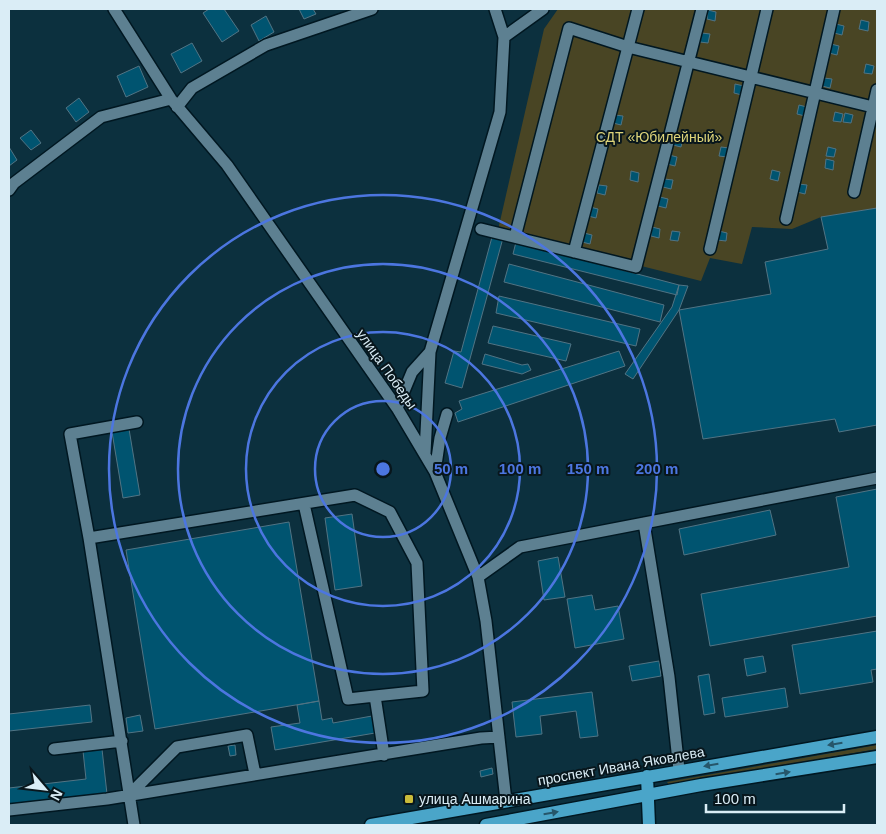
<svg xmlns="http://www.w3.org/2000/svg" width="886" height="834" font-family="Arial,sans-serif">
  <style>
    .green { fill: #494524 }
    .building { fill: #005470; stroke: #517484 }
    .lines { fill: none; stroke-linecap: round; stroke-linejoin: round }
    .minor-casing { stroke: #001721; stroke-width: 14 }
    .major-casing { stroke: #001721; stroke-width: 15 }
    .minor { stroke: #5d8091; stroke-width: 11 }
    .major { stroke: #4aa5c9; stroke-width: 12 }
    .oneway { fill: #26566a }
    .ring { fill: none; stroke: #4c76e0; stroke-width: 2.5 }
    .poi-dot { fill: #c9bb3a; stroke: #08161c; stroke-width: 2 }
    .labels { text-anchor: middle; stroke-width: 4; stroke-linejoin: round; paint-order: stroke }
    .park-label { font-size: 14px; fill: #ded479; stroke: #08161c }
    .street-label { font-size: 14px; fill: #daedf6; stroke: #08161c }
    .poi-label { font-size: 14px; fill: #daedf6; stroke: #08161c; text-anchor: start }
    .centre { fill: #4c76e0; stroke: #08161c; stroke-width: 2.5 }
    .ring-label { font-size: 15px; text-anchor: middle; font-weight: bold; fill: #4c76e0; stroke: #08161c; stroke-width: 4; stroke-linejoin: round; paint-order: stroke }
  </style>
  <rect width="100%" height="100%" fill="#0c303e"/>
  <path class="green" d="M558 9H877V208L821 217 792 229 752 227 742 264 710 258 701 281 498 230 544 29Z
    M877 745V749L669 785 667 782Z"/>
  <path class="building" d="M209 9H224L239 31 222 42 203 13Z
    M299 9H313L316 14 304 19Z
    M708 10 716 12 715 21 707 19Z
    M266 16 274 32 259 41 251 25Z
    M861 20 869 22 868 31 859 29Z
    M836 24 844 26 842 35 834 33Z
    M702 33 710 34 708 43 700 42Z
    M192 43 202 61 181 73 171 54Z
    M831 44 839 46 837 55 829 53Z
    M866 64 874 66 872 74 864 73Z
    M139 66 148 87 126 97 117 76Z
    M824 78 832 79 830 88 822 86Z
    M735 84 744 86 742 95 734 93Z
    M79 98 89 112 76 122 66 108Z
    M799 105 807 107 805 116 797 114Z
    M835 112 843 114 841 122 833 121Z
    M845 113 853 115 851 123 843 122Z
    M615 115 623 116 621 125 613 123Z
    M31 130 41 143 31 150 20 138Z
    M675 136 683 138 681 147 673 145Z
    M9 147 17 160 9 166Z
    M721 147 729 148 727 157 719 156Z
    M828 147 836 149 834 157 826 156Z
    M669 155 677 157 675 166 667 164Z
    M826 159 834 161 833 170 825 168Z
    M772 170 780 172 778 181 770 179Z
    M631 171 639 173 638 182 630 180Z
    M664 179 673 180 671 189 663 187Z
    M799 184 807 185 805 194 797 192Z
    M599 185 607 186 605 195 597 193Z
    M660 197 668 199 666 208 658 206Z
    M590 207 598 209 596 218 588 216Z
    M877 208V425L839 432 835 419 703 439 679 310 771 294 765 262 828 249 821 217Z
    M652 227 660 229 659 238 651 236Z
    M672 231 680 232 678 241 670 240Z
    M719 231 727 233 726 241 717 240Z
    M584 233 592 235 590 244 582 242Z
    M492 237 503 238 462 388 445 383 454 351 461 352Z
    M516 242 679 285 677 295 513 254Z
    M509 264 664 305 660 322 504 282Z
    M679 285 688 286 679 310 633 379 625 374 672 307Z
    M499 296 640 329 636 346 496 313Z
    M493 326 571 344 566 361 488 343Z
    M619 351 625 366 458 422 455 413 462 409 459 401Z
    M485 354 522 365 528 364 531 370 522 374 482 364Z
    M129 429 140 495 123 498 112 432Z
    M877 489V616L710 646 701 594 849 567 836 497Z
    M770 510 776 535 684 555 679 529Z
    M352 514 362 586 335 590 325 518Z
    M289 522 319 701 155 729 126 550Z
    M558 557 565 597 544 600 538 561Z
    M592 595 595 610 618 606 624 639 575 648 567 599Z
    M877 631V669L871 670 873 682 800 694 792 645Z
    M763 656 766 672 747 676 744 659Z
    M659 661 661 676 632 681 629 666Z
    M709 674 715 713 704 715 698 676Z
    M785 688 788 707 725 717 722 698Z
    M592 692 598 736 580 738 576 711 540 716 542 734 516 737 512 702Z
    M319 701 322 720 332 718 333 723 372 716 375 733 275 750 271 727 300 723 297 705Z
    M90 705 92 722 9 731V714Z
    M140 715 143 731 128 733 126 718Z
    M235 745 236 755 230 756 228 746Z
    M102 749 107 794 9 805V788L86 779 83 751Z
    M492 768 493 774 481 777 480 771Z"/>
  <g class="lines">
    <defs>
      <path id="minor" d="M114 9 171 99 227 165 397 408 435 472 478 577 486 621 506 801
        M504 37 543 9
        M177 107 192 88 266 45 372 9
        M9 190 14 183 101 117 171 99
        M854 192 877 90
        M786 219 834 9
        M481 229 636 267 702 9
        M515 237 569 28 628 47 877 108
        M710 249 767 9
        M574 252 638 9
        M397 408 412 372 430 352
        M425 453 430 352 500 112 504 37 495 9
        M435 472 440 438 447 414
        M304 504 348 699 375 696 384 755
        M644 523 669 677 679 770
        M89 538 355 495 390 512 417 563 423 691 375 696
        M478 577 520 547 877 478
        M54 749 122 741
        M130 794 177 747 247 735 255 774
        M9 810 107 799 481 738 499 737
        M134 825 89 538 70 434 137 422"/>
      <path id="major" d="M647 776 649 825
        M371 825 877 737
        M486 825 701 785 877 757"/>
    </defs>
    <use href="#minor" class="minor-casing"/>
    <use href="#major" class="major-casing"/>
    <use href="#minor" class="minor"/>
    <use href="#major" class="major"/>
  </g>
  <defs><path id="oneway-solid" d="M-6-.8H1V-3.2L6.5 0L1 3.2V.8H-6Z" transform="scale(1.25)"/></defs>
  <g class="oneway">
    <use href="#oneway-solid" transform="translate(835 744) rotate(171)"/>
    <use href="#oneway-solid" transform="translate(711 765) rotate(170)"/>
    <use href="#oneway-solid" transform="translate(783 773) rotate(-9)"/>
    <use href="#oneway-solid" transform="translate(551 813) rotate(-10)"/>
  </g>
  <g class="ring">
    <circle cx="383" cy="469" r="68"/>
    <circle cx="383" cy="469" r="137"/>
    <circle cx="383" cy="469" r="205"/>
    <circle cx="383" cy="469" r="274"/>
  </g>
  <rect class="poi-dot" x="404" y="794" width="10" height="10" rx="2.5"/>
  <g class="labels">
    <g class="park-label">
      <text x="659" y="142">СДТ «Юбилейный»</text>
    </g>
    <g class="street-label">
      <text transform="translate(387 369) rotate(55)" y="5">улица Победы</text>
      <text transform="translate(621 766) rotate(-10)" y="5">проспект Ивана Яковлева</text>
    </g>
    <g class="poi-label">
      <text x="419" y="804">улица Ашмарина</text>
    </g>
  </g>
  <circle cx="383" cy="469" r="8" class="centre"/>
  <g class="ring-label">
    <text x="451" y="474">50 m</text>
    <text x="520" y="474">100 m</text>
    <text x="588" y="474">150 m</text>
    <text x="657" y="474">200 m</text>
  </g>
  <rect width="886" height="834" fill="none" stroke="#daedf6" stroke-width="20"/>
  <g transform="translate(45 789) rotate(118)" stroke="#08161c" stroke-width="4" paint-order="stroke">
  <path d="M0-4L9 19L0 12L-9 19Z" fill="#daedf6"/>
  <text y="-8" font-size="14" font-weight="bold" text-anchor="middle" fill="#daedf6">N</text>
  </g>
  <path d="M706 804v8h138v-8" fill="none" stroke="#daedf6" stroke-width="2.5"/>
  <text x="714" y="804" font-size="15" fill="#daedf6" stroke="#08161c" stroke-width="4" paint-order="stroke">100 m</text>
</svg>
